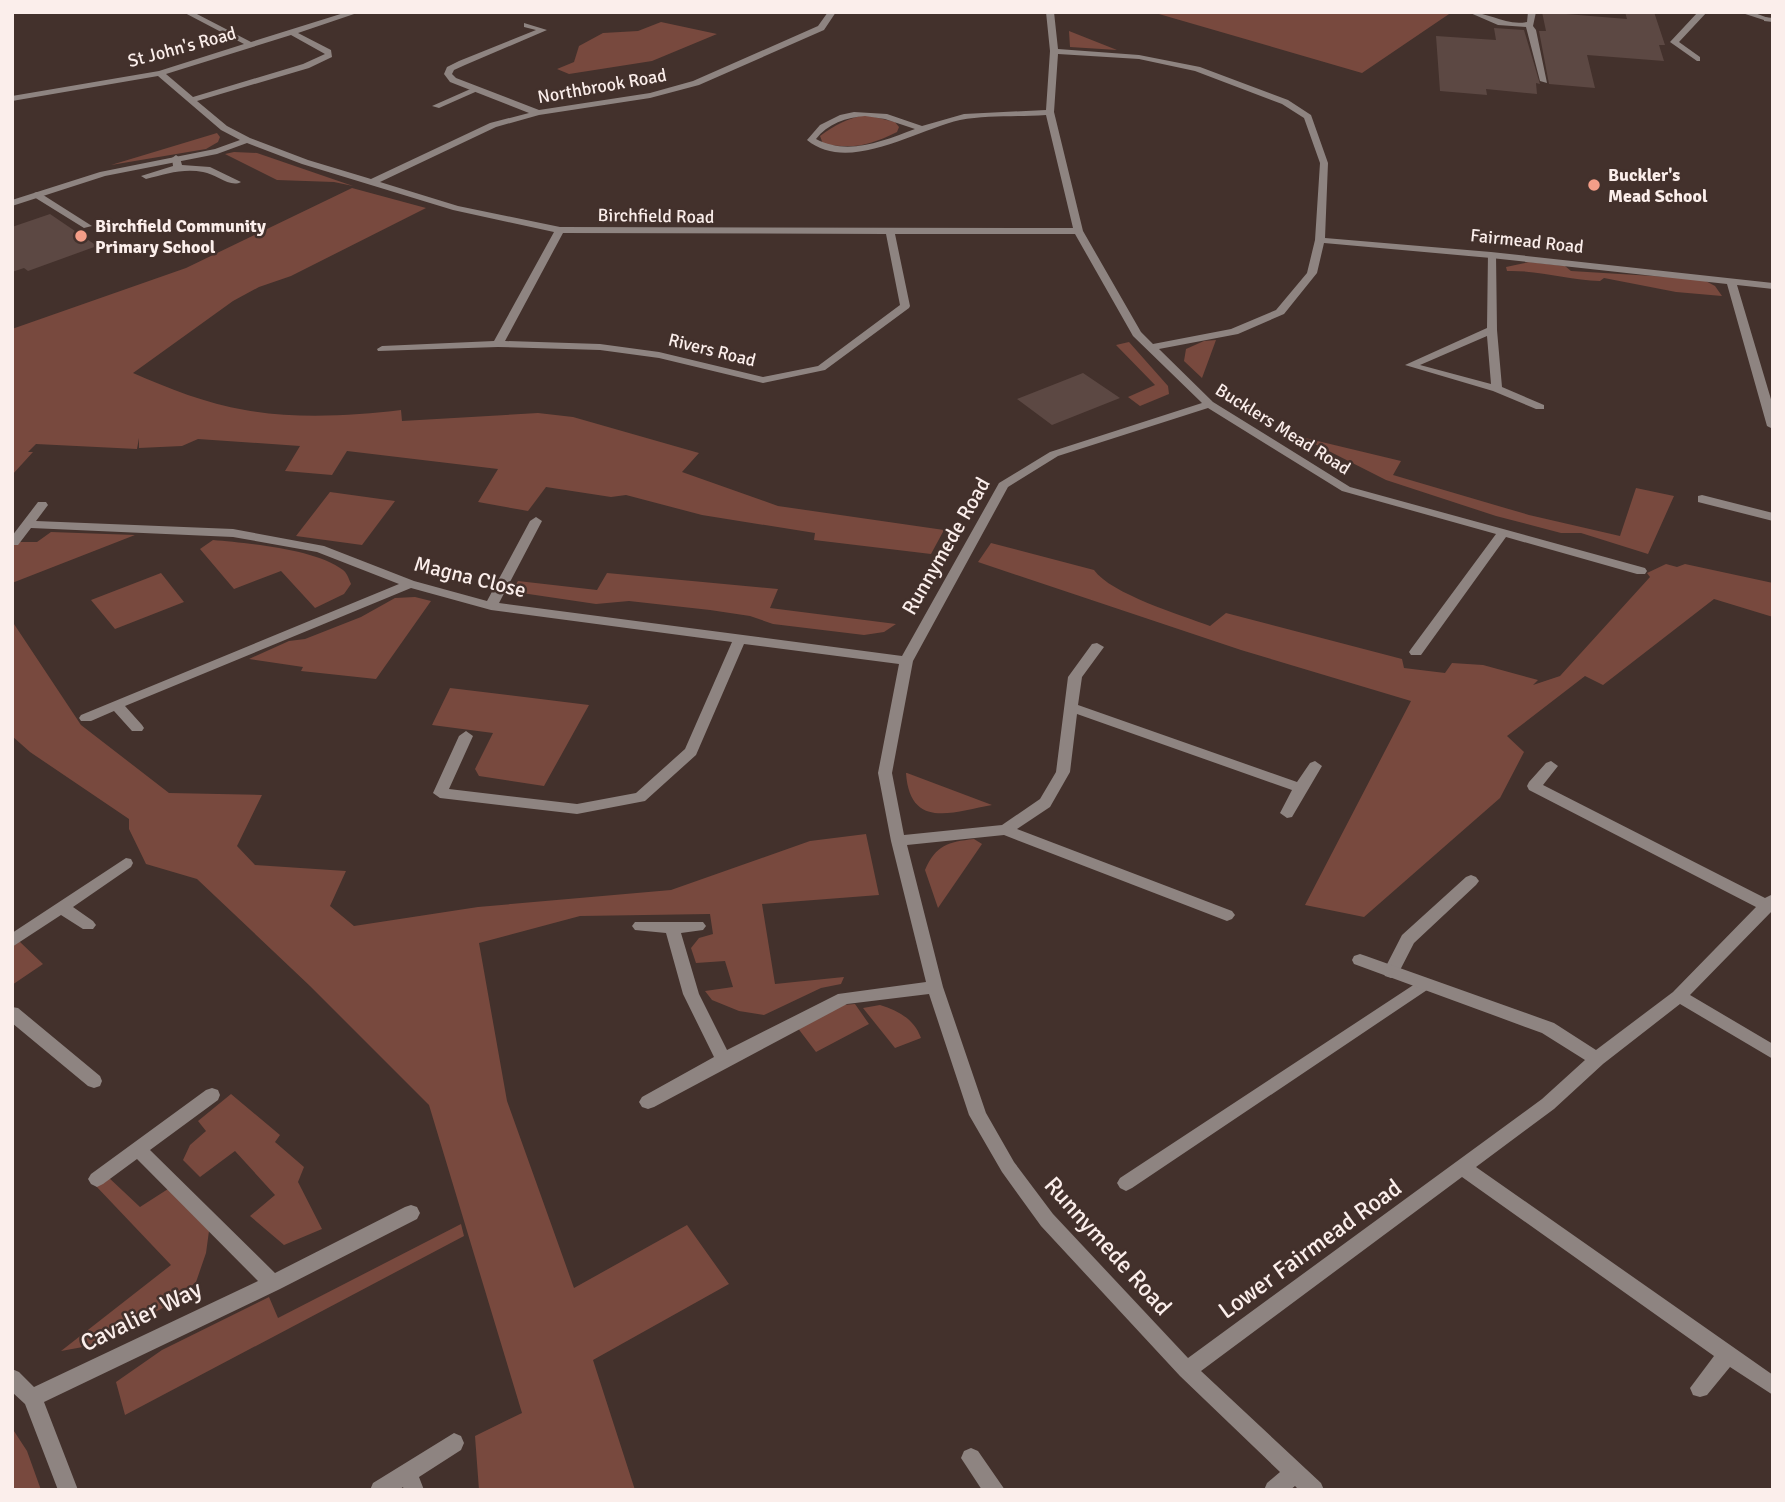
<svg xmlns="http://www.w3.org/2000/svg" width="1785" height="1502" font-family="Signika,sans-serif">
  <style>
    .green { fill: #78493e }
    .building { fill: #5c4843 }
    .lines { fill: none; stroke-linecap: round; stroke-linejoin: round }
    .lane { fill: #8e8481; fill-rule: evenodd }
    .street { fill: #8e8481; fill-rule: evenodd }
    .poi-dot { fill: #f49e88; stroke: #43312c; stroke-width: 2.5 }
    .labels { text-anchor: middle; stroke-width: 5; stroke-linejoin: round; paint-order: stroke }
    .far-street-label { font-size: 18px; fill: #fbeeeb; stroke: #43312c }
    .far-poi-label { font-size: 18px; font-weight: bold; fill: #fbeeeb; stroke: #43312c; text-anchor: start }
    .street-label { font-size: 21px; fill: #fbeeeb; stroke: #43312c }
    .near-street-label { font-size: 24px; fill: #fbeeeb; stroke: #43312c }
  </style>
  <rect width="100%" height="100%" fill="#43312c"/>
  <path class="green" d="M1152 12H1452L1362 73Z
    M661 22 717 34 652 61 569 74 557 69 574 62 579 46 603 33 638 31Z
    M1069 31 1117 50 1070 47Z
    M866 115 895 122 899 127 897 132C868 146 855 149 823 144L820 136C835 125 848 118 866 115Z
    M217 133 220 137 218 142 206 149 111 165Z
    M234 152 257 153 353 186 334 182 277 180 225 154Z
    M352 188 426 208 291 276 259 287 233 301 133 373C168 388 207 404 245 410 293 419 353 416 401 410L402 421 538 413 573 417 699 453 682 472 778 506 944 530 931 554 814 540 815 533 702 515 626 495 611 497 546 487 528 511 478 502 498 469 347 451 332 475 285 471 300 446 198 439 182 446 139 448V438L137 449 36 444 28 452H33L12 475V329L186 268Z
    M1529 262 1565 266 1571 271 1702 279 1715 286 1722 296 1676 292 1604 278 1600 281C1569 280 1539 270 1507 271L1506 267Z
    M1216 340 1202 378 1184 361 1186 349 1204 341Z
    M1129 342 1168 386 1169 394 1140 406 1128 397 1155 385 1116 345Z
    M1301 437 1401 461 1393 475 1529 515 1620 536 1636 488 1674 496 1648 554 1581 533H1561L1496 516 1386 480Z
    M330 492 395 501 362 545 296 536Z
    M51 532 135 535 12 583V542H37Z
    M213 540C247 543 316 549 343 570 347 573 349 579 351 584L344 594 315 608 281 571 234 589 200 549Z
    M991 543 1094 570C1111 594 1181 615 1210 626L1226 613 1402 659 1404 668 1445 673 1452 663 1483 665 1538 680 1533 685 1560 676 1650 577 1647 573 1666 564 1677 567 1685 564 1773 583V617L1714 599 1603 685 1585 676 1507 736 1524 752 1500 798 1364 917 1305 905 1411 701 1241 650 978 562Z
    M161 573 184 602 115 629 91 600Z
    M607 573 778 589 770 608 896 624 884 632 864 635 773 624 750 616 710 610 629 601 596 604 515 592 513 589 518 581 597 590Z
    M415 597 431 601 376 679 301 671 303 667 249 659 289 641 305 639 361 617 395 598Z
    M12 621 81 725 169 793 262 795 237 846 255 865 346 871 330 906 354 926 478 907 671 890 810 841 866 834 879 895 762 904 775 984 844 977 841 984 821 988 764 1015 739 1011 712 1000 705 991 733 987 725 961 696 963 691 948 699 938 713 934 710 914 580 916 479 943 507 1101 574 1288 687 1225 729 1284 593 1360 635 1490H479L475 1436 522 1413 429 1105 310 986 197 879 146 864 129 829V819L30 752 12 736Z
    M450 688 589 705 544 786 479 776 475 769 493 733 432 725Z
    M906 773H907L992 805C953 812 910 830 906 773Z
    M974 839 982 844 938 908 925 870C936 845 948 842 974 839Z
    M19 941 43 964 12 985V945Z
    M855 1004 869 1024 816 1052 797 1027 843 1005Z
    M880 1005C899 1011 914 1019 921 1038L895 1048 863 1008Z
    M231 1094 280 1135 275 1142 304 1167 298 1182 322 1229 284 1245 250 1216 275 1195 235 1151 200 1177 183 1160 190 1145 206 1131 198 1121Z
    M107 1176 140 1207 168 1189 209 1231 206 1253 196 1282 174 1302 94 1345 61 1351 171 1265 95 1185Z
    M461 1224 464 1236 125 1415 116 1382 162 1350 269 1297 278 1318Z
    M12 1428 27 1451 41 1490H12Z"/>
  <path class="building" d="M1542 12 1627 19 1625 12H1654L1665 45H1659L1664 61 1587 55 1595 88 1549 84 1539 31H1546Z
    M1494 28 1524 30 1540 84 1536 83 1537 94 1486 89 1487 95 1440 91 1436 36 1496 40Z
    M50 214 97 246 28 271 24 268 12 272V227Z
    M1083 373 1120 398 1052 425 1017 399Z"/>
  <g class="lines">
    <path class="lane" d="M1468 12C1489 12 1505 26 1527 22L1528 12H1536L1533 26 1536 30 1547 83 1540 81 1526 27 1498 25Z
      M1698 12H1707L1679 42 1700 57V61H1697L1670 42Z
      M1739 12H1752L1771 19 1767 21Z
      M475 87 482 89 439 108 432 106Z
      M176 155 180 158 182 165 210 167 241 182C230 188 216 174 203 172 184 168 165 174 146 179L141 176 173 166 172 158Z
      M37 192 40 193 92 226 84 228 34 197V193Z
      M1488 253 1496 255 1497 330 1502 387 1544 405V409H1536L1493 391 1405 365 1487 328ZM1487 336 1491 384 1420 365Z
      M1471 875 1476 877 1479 881 1476 885 1414 943 1397 976 1391 978 1385 976 1383 972 1402 935 1466 877Z
      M1424 978 1430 980 1432 984 1430 988 1132 1188 1126 1191 1120 1188 1117 1183 1120 1178Z
      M12 1007 18 1008 100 1076 102 1081 100 1086 94 1088 88 1086 12 1023Z"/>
    <path class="street" d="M183 12H193L251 42 347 12H360L298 33 331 50 332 57 309 68 197 101 227 126 250 138 308 160 371 179 490 123 529 113 450 82 444 74 447 67 459 61 536 30 524 27V23L547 30 465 65 454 70 452 74 456 78 539 110 650 93 693 81 818 26 828 12H836L824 30 699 85 650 98 539 115 496 127 380 182 458 206 560 227 1073 228 1046 115C1018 117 988 115 960 120 916 130 848 174 807 140L820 125 840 115 854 112 887 114 922 126 964 114 1046 110 1050 51 1046 12H1054L1058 49 1139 55 1200 67 1288 100 1311 115 1328 163 1325 238 1491 252 1773 283V289L1737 285 1773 406V429L1767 426 1727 284 1491 258 1324 243 1317 273 1284 314 1238 334 1159 349 1213 402 1350 487 1645 568 1647 571 1645 574H1637L1506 537 1421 655H1411L1409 652 1411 649 1496 534 1342 491 1208 408 1058 456 1008 487 913 661 892 773 904 835 1002 825 1040 799 1056 772 1068 677 1092 644 1097 643 1104 647 1082 677 1078 705 1297 782 1310 763 1315 761 1322 766 1292 817 1287 818 1280 813 1292 790 1077 714 1070 772 1050 807 1017 829 1232 911 1235 915 1232 919 1227 921 1004 835 907 845 943 987 986 1113 1014 1162 1053 1214 1188 1358 1542 1099 1585 1060 1542 1033 1354 964 1352 960 1354 956 1360 954 1366 956 1554 1023 1596 1050 1673 992 1756 907 1529 790 1527 786 1529 782 1546 763 1551 761 1558 766 1543 785 1765 898 1773 894V910L1690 995 1773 1044V1059L1680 1004 1603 1064 1554 1109 1476 1167 1773 1375V1395L1730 1367 1707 1395 1700 1397 1693 1395 1690 1388 1714 1356 1462 1177 1201 1371 1321 1483 1324 1490H1299L1295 1486 1290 1490H1264L1267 1483 1280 1472 1180 1376 1041 1226 1002 1172 969 1115 929 994 847 1004 654 1107 648 1109 642 1107 639 1102 642 1097 714 1057 683 994 666 933 635 930 632 926 635 922H703L706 926 703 930 681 933 699 994 727 1050 838 994 926 982 891 841 878 773 899 664 744 644 696 755 645 801 577 814 440 798 433 793 459 736 466 731 473 736 449 789 577 804 636 793 685 749 732 642 491 610 411 588 125 706 142 725 144 728 142 731H132L114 711 91 721H81L79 718 81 715 399 584 317 552 233 537 31 528 18 545H12V536L38 502H46L48 505 36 521 233 529 324 546 414 581 487 601 530 521 536 517 542 521 499 603 902 656 999 483 1050 452 1202 403 1133 336 1075 234H895L910 306 909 308 825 370 763 383 659 358 600 350 498 347 378 351 377 349 382 346 494 341 554 232 453 210 302 164 247 143 217 154 105 176 12 206V200L100 172 215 149 240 140 221 130 158 76 12 101V96L159 71 244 44ZM291 35 325 54 303 64 193 97 166 74ZM1058 54 1139 59 1195 71 1282 104 1304 118 1320 163 1315 240 1307 273 1276 310 1231 329 1153 344 1141 332 1083 231 1054 112ZM865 116 885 119 915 129C883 141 848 156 816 139 827 124 847 117 865 116ZM563 233 886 234 900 305 818 366 763 377 659 352 600 344 505 341Z
      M1764 17 1773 18V22L1764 21Z
      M1702 495 1773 513V521L1698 502V496Z
      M126 858 131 859 133 863 131 867 73 907 93 921 96 925 93 929H83L61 915 12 947V933Z
      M212 1088 218 1090 220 1095 218 1100 150 1150 275 1273 405 1207 411 1205 417 1207 420 1213 417 1219 280 1289 44 1402 78 1490H58L25 1404 12 1392V1369L19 1372 34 1387 258 1281 137 1159 103 1184 97 1187 91 1184 88 1179 91 1174 206 1090Z
      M454 1433 461 1436 464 1443 461 1450 419 1477 424 1490H404L403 1487 399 1490H370L373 1483Z
      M971 1448 978 1451 1005 1490H982L961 1458 964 1451Z"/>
  </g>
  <g class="poi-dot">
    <circle cx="1594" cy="185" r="7"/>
    <circle cx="81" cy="236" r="7"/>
  </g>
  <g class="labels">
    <g class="far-street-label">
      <text transform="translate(182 47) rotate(-15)" y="6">St John's Road</text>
      <text transform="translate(602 86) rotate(-10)" y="6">Northbrook Road</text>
      <text transform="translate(656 216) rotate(1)" y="6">Birchfield Road</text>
      <text transform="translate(1527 241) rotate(6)" y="6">Fairmead Road</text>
      <text transform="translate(712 350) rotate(14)" y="6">Rivers Road</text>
      <text transform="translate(1283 429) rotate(32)" y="6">Bucklers Mead Road</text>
    </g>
    <g class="far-poi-label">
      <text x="1608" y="181">Buckler's<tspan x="1608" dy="21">Mead School</tspan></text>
      <text x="95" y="232">Birchfield Community<tspan x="95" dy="21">Primary School</tspan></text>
    </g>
    <g class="street-label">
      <text transform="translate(946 546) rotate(-60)" y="7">Runnymede Road</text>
      <text transform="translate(470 577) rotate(14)" y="7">Magna Close</text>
    </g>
    <g class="near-street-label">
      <text transform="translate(1108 1246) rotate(48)" y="8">Runnymede Road</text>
      <text transform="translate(1310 1249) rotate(-36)" y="8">Lower Fairmead Road</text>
      <text transform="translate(141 1316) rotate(-26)" y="8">Cavalier Way</text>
    </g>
  </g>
  <rect width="1785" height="1502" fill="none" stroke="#fbeeeb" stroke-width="28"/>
</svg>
